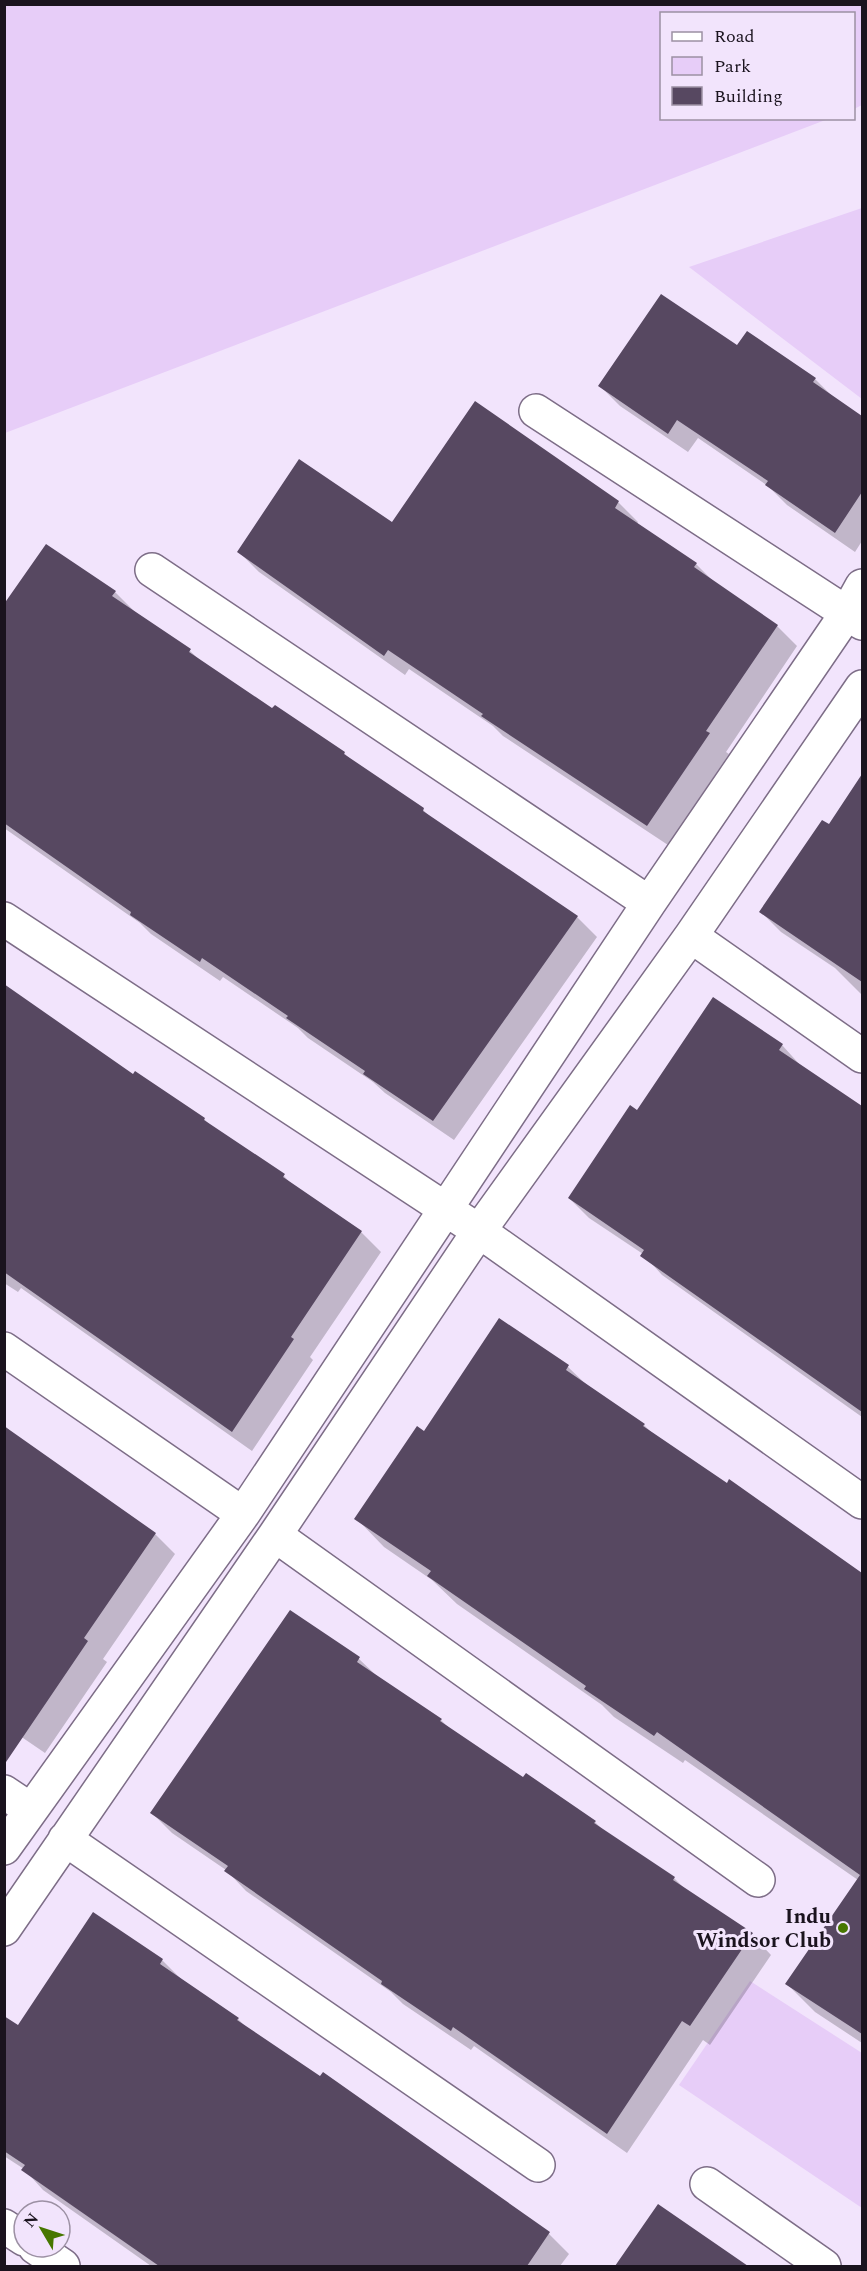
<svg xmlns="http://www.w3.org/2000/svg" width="867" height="2271" font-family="Spectral,serif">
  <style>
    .green { fill: #e7cdf8 }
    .shadow { fill: #0003 }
    .building { fill: #574861 }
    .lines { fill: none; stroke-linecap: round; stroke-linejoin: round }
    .minor-casing { stroke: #7d6d87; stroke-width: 36 }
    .minor { stroke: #fff; stroke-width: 33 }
    .poi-dot { fill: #477700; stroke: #f2e4fc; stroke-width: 2 }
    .labels { text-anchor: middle; stroke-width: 6; stroke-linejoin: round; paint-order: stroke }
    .poi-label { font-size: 21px; font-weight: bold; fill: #1a131e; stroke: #f2e4fc; text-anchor: end }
  </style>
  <rect width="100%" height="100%" fill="#f2e4fc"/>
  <path class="green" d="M5 4 862 5V105L854 109V14H662V118L828 119 5 433Z
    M862 208V399L689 267Z
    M750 1981 862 2053V2208L679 2085Z"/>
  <path class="shadow" d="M747 333 815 379 835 399 862 417V541L855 552 787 505 768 486 698 438 688 452 620 406 600 386 738 347Z
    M618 502 638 522 637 524 696 564 716 584 777 626 797 646 726 752 729 754 668 845 503 736 493 726 409 669 405 675 259 572 239 552 392 524Z
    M115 592 135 612 190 651 202 662 273 711 344 753 354 763 423 810 435 821 577 917 597 937 454 1140 385 1093 373 1082 308 1038 298 1028 223 977 220 981 151 934 140 923 4 828V607Z
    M862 777V995L835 968 781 932 761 912 829 826Z
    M4 986 133 1077 204 1119 214 1129 284 1176 295 1188 361 1232 381 1252 310 1357 313 1360 252 1451 21 1288 18 1292 4 1283Z
    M713 999 782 1045 801 1066 862 1109V1417L662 1275 643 1254 589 1218 569 1198 637 1112Z
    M500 1320 568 1367 591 1389 644 1425 656 1437 727 1485 730 1481 862 1575V2043L815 2012 787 1984 858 1880 685 1760 683 1763 614 1717 602 1705 457 1604 432 1580 384 1547 356 1518 424 1433Z
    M4 1425 14 1435 155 1534 175 1554 103 1659 107 1662 45 1753 4 1725Z
    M291 1612 359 1659 379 1678 441 1720 453 1732 523 1779 595 1822 605 1832 674 1878 686 1890 752 1935 771 1955 710 2045 703 2040 627 2153 474 2046 471 2050 403 2004 391 1992 246 1891 226 1870 172 1833 152 1813Z
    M94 1914 162 1960 182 1980 238 2019 250 2031 549 2234 569 2254 560 2266H151L43 2190 24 2169 4 2156V2032L18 2027Z
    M659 2206 745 2266H617Z"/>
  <path class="building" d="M661 294 737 345 747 331 816 378 813 382 862 416V492L835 533 765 485 768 481 677 420 668 434 598 386Z
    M475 401 619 501 615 508 697 563 694 567 778 625 706 731 710 733 647 826 481 716 483 714 388 650 384 656 237 552 299 459 392 522Z
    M46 544 116 591 112 596 191 649 189 652 272 708 275 705 345 752 344 754 424 808 423 811 578 916 433 1121 363 1074 365 1071 286 1018 288 1016 202 958 200 962 130 915 131 912 4 823V604Z
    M862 774V982L759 912 822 820 829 824Z
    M4 984 133 1074 135 1071 205 1118 204 1120 285 1174 283 1177 362 1231 291 1337 294 1339 232 1432 4 1272Z
    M713 997 783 1044 779 1050 862 1106V1412L640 1256 644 1250 568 1198 630 1105 637 1110Z
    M499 1318 569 1365 566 1370 645 1424 643 1426 727 1483 729 1479 862 1573V2034L785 1984 860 1875 657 1732 654 1736 584 1689 586 1686 427 1576 431 1571 354 1519 417 1426 424 1431Z
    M4 1426 156 1533 84 1638 88 1641 4 1765Z
    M290 1610 360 1657 357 1662 442 1719 440 1721 523 1777 526 1773 596 1821 594 1823 675 1877 673 1880 753 1933 690 2026 682 2021 607 2134 453 2027 451 2031 381 1984 382 1981 224 1871 228 1866 150 1813Z
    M93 1912 163 1959 160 1964 239 2018 237 2020 320 2076 323 2072 550 2232 527 2266H159L21 2170 25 2165 4 2151V2016L18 2025Z
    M658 2204 748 2266H615Z"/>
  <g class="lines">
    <defs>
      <path id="minor" d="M536 411 862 623
        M152 570 649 903
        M4 919 479 1231 862 1502
        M691 936 862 1056
        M4 1349 243 1514
        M275 1535 758 1880
        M4 1792 31 1810
        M65 1839 538 2165
        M4 1848 243 1514 649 903 847 613 862 586
        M4 1929 275 1535 479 1231 691 936 862 687
        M707 2184 824 2266
        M4 2226 24 2239
        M35 2247 63 2266"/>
    </defs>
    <use href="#minor" class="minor-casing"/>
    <use href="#minor" class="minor"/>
  </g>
  <circle class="poi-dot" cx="843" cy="1928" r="6"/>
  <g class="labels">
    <g class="poi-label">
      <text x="831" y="1923">Indu<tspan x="831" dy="24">Windsor Club</tspan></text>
    </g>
  </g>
  <rect width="867" height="2271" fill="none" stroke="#1a131e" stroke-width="12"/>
  <rect x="660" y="12" width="195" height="108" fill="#f2e4fc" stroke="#9c90a3" stroke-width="1.5"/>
  <rect x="672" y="32" width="30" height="9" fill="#ffffff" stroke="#9c90a3" stroke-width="1.5"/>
  <text x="714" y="42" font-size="18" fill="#1a131e">Road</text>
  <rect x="672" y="57" width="30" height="18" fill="#e7cdf8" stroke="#9c90a3" stroke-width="1.5"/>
  <text x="714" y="72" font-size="18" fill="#1a131e">Park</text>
  <rect x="672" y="87" width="30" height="18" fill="#574861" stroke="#9c90a3" stroke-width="1.5"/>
  <text x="714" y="102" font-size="18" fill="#1a131e">Building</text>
  <g transform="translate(42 2229) rotate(309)"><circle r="28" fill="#f2e4fc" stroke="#9c90a3" stroke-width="1.5"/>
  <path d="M0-4.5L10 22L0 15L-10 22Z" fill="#477700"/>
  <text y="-9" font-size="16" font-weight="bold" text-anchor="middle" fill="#1a131e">N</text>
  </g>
</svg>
